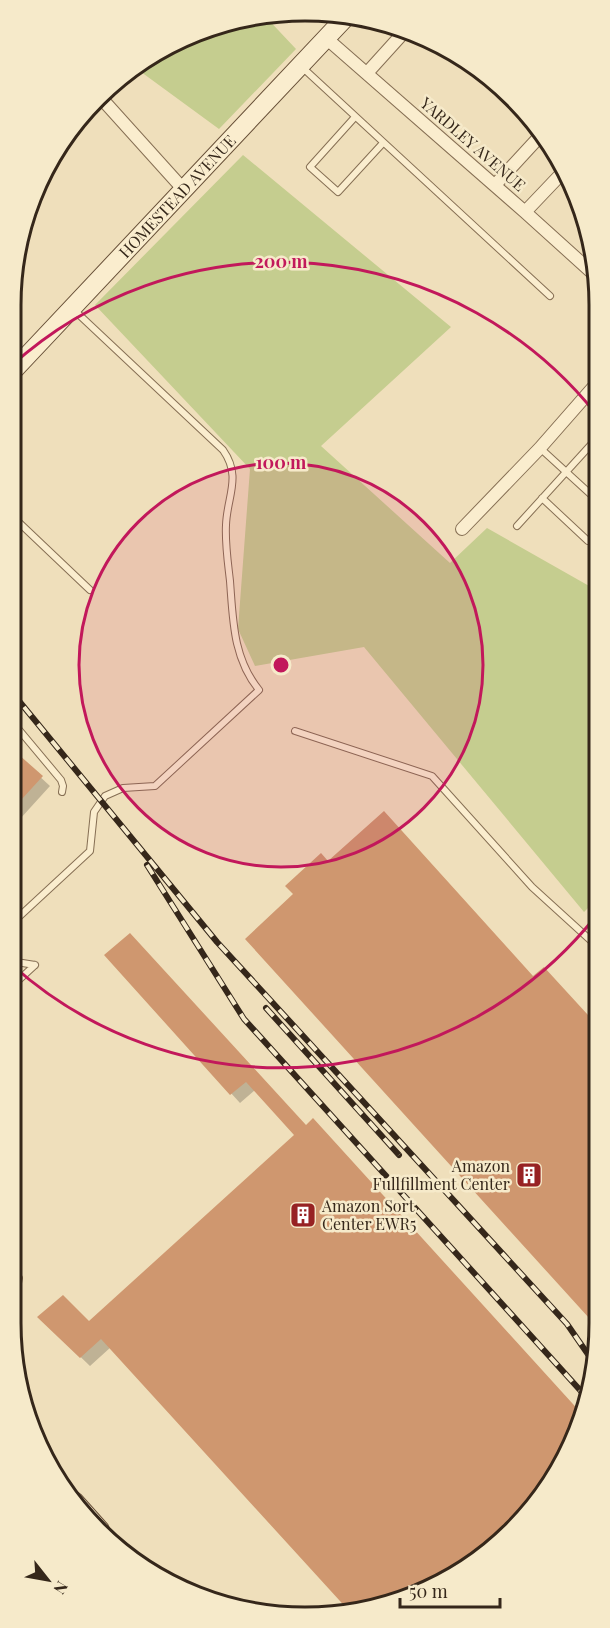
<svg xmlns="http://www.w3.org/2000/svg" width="610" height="1628" font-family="'Playfair Display',serif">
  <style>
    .green { fill: #c5cd8f }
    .shadow { fill: #0003 }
    .building { fill: #cf976f }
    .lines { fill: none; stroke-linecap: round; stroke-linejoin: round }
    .lane-casing { stroke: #866f54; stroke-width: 8 }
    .street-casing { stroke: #866f54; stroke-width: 14 }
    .secondary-casing { stroke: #685038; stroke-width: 20 }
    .lane { stroke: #faedce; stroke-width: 6 }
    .street { stroke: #faedce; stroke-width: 12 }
    .secondary { stroke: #faedce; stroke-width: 18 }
    .rail-casing { stroke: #35271a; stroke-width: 6 }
    .rail { stroke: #f6eaca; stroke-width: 4; stroke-dasharray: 11; stroke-linecap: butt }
    .ring { fill: none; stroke: #c2185b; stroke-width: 3 }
    .labels { text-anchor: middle; stroke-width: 5; stroke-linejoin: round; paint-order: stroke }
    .street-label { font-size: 16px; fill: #35271a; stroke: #f6eaca }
    .poi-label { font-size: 16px; fill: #35271a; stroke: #f6eaca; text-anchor: end }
    .rim { fill: none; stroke: #35271a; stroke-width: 3 }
    .centre { fill: #c2185b; stroke: #f6eaca; stroke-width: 3 }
    .ring-label { font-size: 18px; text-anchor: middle; font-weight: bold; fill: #c2185b; stroke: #f6eaca; stroke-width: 5; stroke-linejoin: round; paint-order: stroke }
  </style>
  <rect width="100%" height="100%" fill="#efdfbb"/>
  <path class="green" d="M263 14 296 49 219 129 137 69 158 50Z
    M243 155 451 327 321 446 450 563 487 528 598 591V898L584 912 364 647 255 666 238 629 250 469 95 305Z"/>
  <path class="shadow" d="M10 749 50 786 10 830Z
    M329 863 534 977 599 1029V1327L247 939Z
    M106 955 306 1127 322 1129 582 1415 539 1502 468 1568 363 1612H352L111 1347 90 1366 39 1317 89 1323 296 1135 255 1090 240 1103Z"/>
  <path class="building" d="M10 747 43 776 10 812Z
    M384 811 533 976 544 967 599 1027V1329L245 939 293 894 285 886 321 853 328 861Z
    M130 933 306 1125 313 1118 582 1414 539 1502 468 1568 363 1612H350L101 1339 80 1358 37 1317 63 1295 89 1321 294 1135 246 1082 230 1095 104 955Z"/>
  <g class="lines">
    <defs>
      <path id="lane" d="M303 68 550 296
        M355 117 310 167 338 192 383 143
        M540 448 598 501
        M542 498 588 541 598 536
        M10 514 90 590
        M517 526 597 438
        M10 719 61 780 63 786 62 792
        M295 731 432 776 532 887 599 948
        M10 925 90 851 94 812 105 796 123 788 155 786 259 690C233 658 233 620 230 581 228 563 225 544 226 525 227 496 242 477 223 450L74 310
        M10 961 35 965
        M10 988 35 965
        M10 1268 19 1278 13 1309 10 1307"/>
      <path id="street" d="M326 38 525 212 597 277
        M367 73 405 31
        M102 99 184 190
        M495 185 541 135
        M525 212 564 171
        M462 529 540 448 597 383"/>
      <g id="secondary">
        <path id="s1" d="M10 374 345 18"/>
        <path d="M74 1501 100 1530"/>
      </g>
    </defs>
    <use href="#lane" class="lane-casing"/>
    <use href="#street" class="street-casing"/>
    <use href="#secondary" class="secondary-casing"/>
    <use href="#lane" class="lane"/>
    <use href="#street" class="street"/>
    <use href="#secondary" class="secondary"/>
    <defs>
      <path id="rail" d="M10 690 217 942 567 1324 594 1363
        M147 865 244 1019 589 1400
        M266 1008 399 1155"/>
    </defs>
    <use href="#rail" class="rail-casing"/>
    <use href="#rail" class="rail"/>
  </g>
  <circle cx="281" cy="665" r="202" fill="#c2185b" fill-opacity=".12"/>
  <g class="ring">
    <circle cx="281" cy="665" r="202"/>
    <path d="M596 916A403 403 0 0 1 11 964M11 366A403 403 0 0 1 596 414"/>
  </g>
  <defs>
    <symbol id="building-square" viewBox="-11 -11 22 22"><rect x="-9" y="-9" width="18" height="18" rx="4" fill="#972223" stroke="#f6eaca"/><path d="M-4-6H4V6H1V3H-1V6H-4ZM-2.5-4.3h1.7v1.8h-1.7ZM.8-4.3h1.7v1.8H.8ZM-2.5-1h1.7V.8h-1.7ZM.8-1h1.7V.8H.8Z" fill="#fff"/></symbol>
  </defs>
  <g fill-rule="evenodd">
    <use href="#building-square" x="514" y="1160" width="30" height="30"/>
    <use href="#building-square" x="288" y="1200" width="30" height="30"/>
  </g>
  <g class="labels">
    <g class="street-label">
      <text transform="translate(473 144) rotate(41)" y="6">YARDLEY AVENUE</text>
      <text dy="6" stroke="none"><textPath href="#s1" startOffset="244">HOMESTEAD AVENUE</textPath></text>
    </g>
    <g class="poi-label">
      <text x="510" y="1172">Amazon<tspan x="510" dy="18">Fullfillment Center</tspan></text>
      <text x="322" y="1212" text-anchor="start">Amazon Sort<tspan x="322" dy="18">Center EWR5</tspan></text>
    </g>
  </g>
  <path d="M0 0H610V1628H0ZM305 21H305A284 284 0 0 1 589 305V1323A284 284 0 0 1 305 1607H305A284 284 0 0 1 21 1323V305A284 284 0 0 1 305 21Z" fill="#f6eaca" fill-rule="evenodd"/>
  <path class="rim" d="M305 21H305A284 284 0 0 1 589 305V1323A284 284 0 0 1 305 1607H305A284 284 0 0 1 21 1323V305A284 284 0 0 1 305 21Z"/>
  <circle cx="281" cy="665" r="9" class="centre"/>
  <g class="ring-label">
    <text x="281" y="268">200 m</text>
    <text x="281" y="469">100 m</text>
  </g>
  <g transform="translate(48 1580) rotate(121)" stroke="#f6eaca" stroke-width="4.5" paint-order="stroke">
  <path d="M0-4.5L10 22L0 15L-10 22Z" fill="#35271a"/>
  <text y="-9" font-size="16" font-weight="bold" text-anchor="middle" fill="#35271a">N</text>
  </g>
  <path d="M400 1598v9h100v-9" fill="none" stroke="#35271a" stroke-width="3"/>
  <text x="409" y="1598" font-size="18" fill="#35271a" stroke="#f6eaca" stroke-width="4.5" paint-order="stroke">50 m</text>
</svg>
